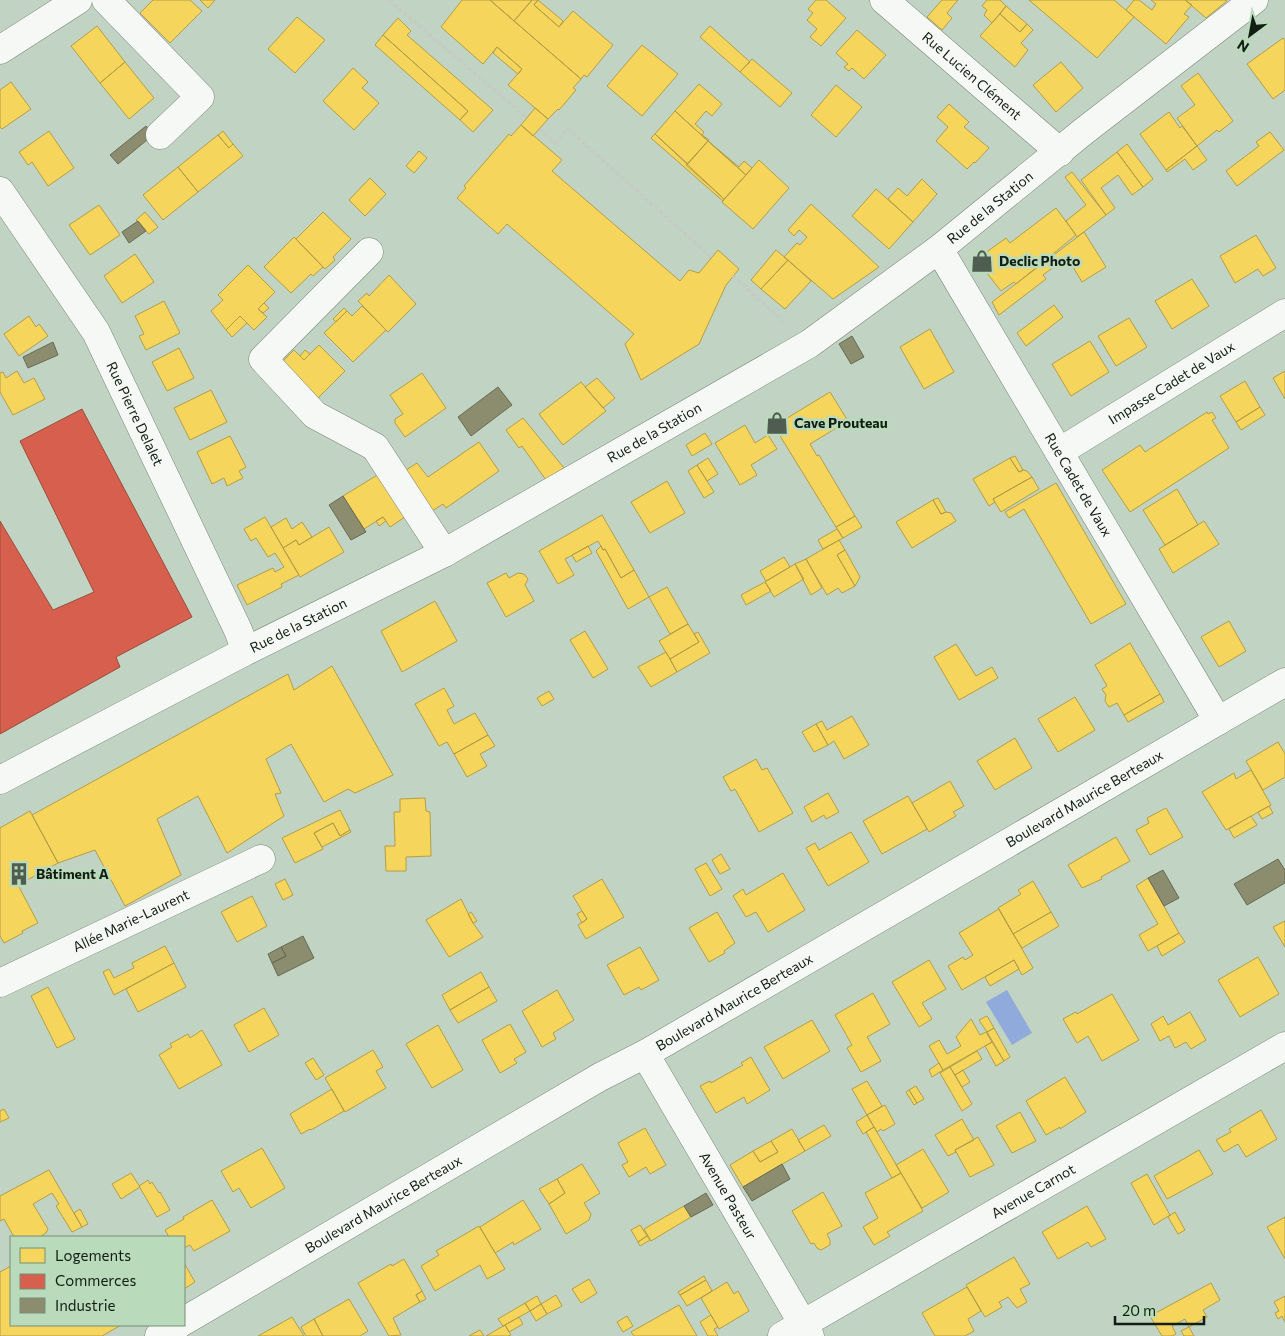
<svg xmlns="http://www.w3.org/2000/svg" width="1285" height="1336" font-family="Commissioner,sans-serif">
  <style>
    .water { fill: #8faadb }
    .homes { fill: #f6d55c; stroke: #b29e46 }
    .shops { fill: #d6604d; stroke: #9b4c3c }
    .industry { fill: #8c8c6e; stroke: #676b53 }
    .lines { fill: none; stroke-linecap: round; stroke-linejoin: round }
    .minor-casing { stroke: #7a877a; stroke-width: 29 }
    .path { stroke: #c5cac5; stroke-width: 3; stroke-dasharray: 4 2.5; stroke-linecap: butt }
    .minor { stroke: #f6f8f6; stroke-width: 28 }
    .labels { text-anchor: middle; stroke-width: 5; stroke-linejoin: round; paint-order: stroke }
    .street-label { font-size: 14px; fill: #121e13; stroke: #badabc }
    .poi-label { font-size: 14px; font-weight: bold; fill: #121e13; stroke: #badabc; text-anchor: start }
  </style>
  <rect width="100%" height="100%" fill="#c1d3c2"/>
  <path class="water" d="M1007 990 1032 1033 1012 1045 986 1002Z"/>
  <path class="homes" d="M153 0H190L202 11 170 43 140 13Z
    M200 0H215L208 8Z
    M462 0H490L581 79 573 88 576 90 559 110 558 109 548 119 508 85 522 69 497 47 483 64 441 27Z
    M490 0H532L514 21Z
    M532 0H538L534 5 559 27 573 11 613 45 587 77 584 75 581 79 514 21Z
    M538 0 563 21 559 27 534 5Z
    M816 0H826L846 18 821 46 810 37 817 29 807 20 813 13 808 9Z
    M942 0H958L947 13 952 18 942 30 927 17Z
    M987 0H1000L1006 6 992 23 984 15 987 10 982 6Z
    M1029 0H1114L1134 17 1097 58Z
    M1134 0H1139L1152 10 1156 4 1151 0H1185L1192 5 1184 14 1189 17 1166 44 1126 10Z
    M1185 0H1225L1227 1 1206 18Z
    M1006 6 1027 24 1020 32 1000 14Z
    M1000 14 1020 32 1027 24 1033 30 1021 43 1028 50 1015 67 980 36Z
    M297 17 325 40 295 73 268 49Z
    M398 18 411 31 407 35 493 110 473 132 460 120 468 111 383 35Z
    M97 26 125 62 100 83 71 46Z
    M710 26 750 62 740 72 700 37Z
    M857 30 886 55 864 79 852 68 849 71 844 67 848 64 836 53Z
    M383 35 468 111 460 120 375 45Z
    M1283 38 1285 41V90L1273 99 1247 64Z
    M642 45 678 74 642 116 607 86Z
    M497 47 522 69 518 74 493 53Z
    M752 59 792 93 780 107 740 72Z
    M125 62 154 98 129 119 100 83Z
    M1061 62 1083 88 1056 112 1033 85Z
    M353 68 368 82 362 88 379 103 354 130 323 101Z
    M1198 73 1233 121 1219 132 1217 130 1197 146 1177 118 1195 105 1181 86Z
    M11 82 31 109 2 129 0 127V90Z
    M699 84 722 104 712 116 706 111 695 124 704 132 702 135 709 140 708 141 675 111Z
    M836 85 862 107 836 137 811 115Z
    M949 104 969 122 964 127 989 148 975 163 974 162 967 169 936 141 948 127 937 117Z
    M535 108 548 119 533 136 521 125Z
    M675 111 708 141 688 164 655 134Z
    M1169 112 1180 128 1182 126 1197 146 1166 170 1140 134Z
    M521 125 562 160 552 171 680 281 689 270 699 273 718 250 739 269 726 285 699 344 641 380 625 344 634 334 507 224 498 234 457 198 466 188 464 186 509 134 511 136Z
    M49 131 74 168 48 186 32 162 28 165 19 152Z
    M223 131 233 144 229 148 218 135Z
    M1270 132 1284 150 1237 186 1226 171 1259 146 1256 142Z
    M655 134 724 199 723 201 651 138Z
    M218 135 229 148 233 144 243 156 198 192 178 167Z
    M708 141 746 175 724 199 686 165Z
    M708 141 739 167 744 161 752 168 746 175Z
    M1127 144 1153 179 1143 187 1117 152Z
    M1197 146 1207 160 1193 170 1185 159 1167 172 1166 170Z
    M419 151 427 158 414 173 406 166Z
    M1117 152 1143 187 1132 195 1118 175 1101 188 1115 208 1106 215 1081 180Z
    M759 160 789 188 753 229 722 202Z
    M178 167 198 192 163 220 143 195Z
    M1072 172 1106 215 1077 237 1066 221 1086 205 1065 177Z
    M370 178 386 194 365 216 349 200Z
    M922 179 937 194 913 222 888 199 898 188 907 196Z
    M876 189 913 222 889 249 852 216Z
    M811 204 879 267 833 299 784 257 797 243 800 245 807 237 799 230 794 236 788 230Z
    M99 205 120 235 90 255 69 225Z
    M1056 208 1076 235 1016 284 1014 282 1001 291 979 263 981 256 1006 238 1010 243Z
    M145 212 158 227 149 234 136 220Z
    M323 212 351 239 333 257 335 260 325 269 296 239Z
    M1084 232 1106 267 1082 282 1067 257 1043 275 1046 279 999 315 992 302Z
    M1256 235 1276 268 1263 276 1258 269 1235 283 1220 256Z
    M294 237 323 267 313 276 311 274 291 293 264 267Z
    M776 250 788 260 761 289 751 280Z
    M135 254 154 282 122 303 104 276Z
    M788 260 811 281 785 309 761 289Z
    M248 265 275 292 258 309 267 317 254 330 240 316 226 330 211 311 223 300 218 295Z
    M389 275 416 304 388 332 358 301 367 293 369 296Z
    M1192 279 1209 306 1172 329 1155 301Z
    M164 301 180 333 146 350 139 336 144 334 135 316Z
    M264 303 269 308 263 313 258 309Z
    M1054 305 1063 317 1026 346 1017 333Z
    M362 306 386 330 353 362 324 333 347 311 352 316Z
    M344 308 347 311 336 322 333 319Z
    M29 316 36 327 39 324 48 336 19 356 4 334Z
    M240 316 247 323 232 337 226 330Z
    M1129 318 1147 347 1116 366 1098 336Z
    M930 329 954 372 924 389 900 347Z
    M1090 341 1109 372 1071 396 1052 364Z
    M319 345 345 371 317 399 281 363 294 350 304 360Z
    M179 348 194 378 167 391 152 362Z
    M305 350 310 354 304 360 300 356Z
    M17 371 24 383 34 378 45 399 13 415 0 392V373L3 372 6 378Z
    M1285 371V399L1273 378Z
    M422 373 446 408 405 437 395 423V419L403 414 390 395Z
    M597 378 615 398 603 408 585 387Z
    M1245 381 1260 407 1236 422 1220 396Z
    M581 382 606 411 563 445 539 414Z
    M211 390 227 422 190 440 174 408Z
    M830 392 848 421 810 444 817 456 819 455 855 516 836 527 774 426Z
    M1260 407 1265 415 1241 430 1236 422Z
    M1207 412 1208 414 1212 412 1216 418 1212 420 1229 448 1130 512 1102 470 1140 445 1145 452Z
    M523 418 564 468 546 480 522 446 519 448 506 430Z
    M745 425 755 443 768 435 777 449 751 465 757 475 740 485 715 443Z
    M705 433 712 444 692 456 686 445Z
    M230 436 246 467 239 471 243 478 227 486 224 478 212 484 197 452Z
    M479 442 499 471 446 508 443 504 432 511 403 472 417 463 428 477Z
    M1015 456 1023 470 1019 472 1010 458Z
    M708 458 718 474 707 481 697 465Z
    M1010 458 1019 472 1023 470 1027 471 1032 477 993 499 995 502 989 506 973 479Z
    M697 465 714 492 704 498 688 471Z
    M379 474 405 517 390 527 383 517 364 529 343 496Z
    M1032 477 1039 489 1001 512 993 499Z
    M667 481 685 513 650 533 631 502Z
    M1056 483 1126 604 1091 624 1024 509 1009 518 1005 512Z
    M1177 489 1198 525 1165 545 1143 510Z
    M938 498 946 512 941 514 933 500Z
    M933 500 941 514 946 512 951 513 956 521 912 548 896 522Z
    M602 515 634 570 621 578 605 549 603 550 598 541 565 559 574 575 558 584 539 551Z
    M855 516 862 527 843 538 836 527Z
    M265 517 299 575 281 584 282 587 247 605 237 585 273 568 275 572 284 567 275 553 268 557 256 538 251 541 244 529Z
    M383 517 386 521 379 526 376 521Z
    M286 518 292 529 302 522 312 537 299 545 296 540 283 548 271 527Z
    M1204 521 1219 544 1173 573 1159 549Z
    M329 527 344 552 300 577 283 548 296 540 299 545Z
    M837 529 843 538 823 549 818 540Z
    M839 540 845 550 837 555 855 586 842 593 838 588 827 595 806 559Z
    M588 546 592 553 576 562 572 555Z
    M601 546 603 550 605 549 621 578 634 570 649 597 628 609 596 551Z
    M845 550 860 577 855 586 837 555Z
    M784 557 790 567 766 581 760 571Z
    M806 559 822 588 811 595 795 564Z
    M795 564 804 579 774 597 765 582Z
    M506 573 509 578 518 573 524 574 528 579 525 585 534 601 506 617 487 583Z
    M765 582 771 591 746 605 741 595Z
    M667 587 688 624 670 634 649 597Z
    M435 601 457 641 402 672 381 631Z
    M1229 621 1246 651 1219 667 1201 637Z
    M688 624 699 642 670 659 659 641Z
    M585 631 608 669 593 678 570 640Z
    M698 632 710 653 677 672 670 659 699 642 694 634Z
    M1130 643 1160 694 1124 715 1117 703 1109 707 1105 701 1106 695 1102 689 1107 686 1095 665Z
    M956 644 976 676 992 667 998 678 959 700 934 657Z
    M666 652 677 672 651 687 638 667Z
    M332 666 393 775 355 793 348 789 324 802 291 744 266 759 281 793 275 794 284 816 227 853 198 796 157 819 181 875 125 906 95 850 58 863 32 815 288 674 294 690Z
    M444 688 454 706 447 710 454 724 475 713 488 735 454 754 447 742 439 746 415 704Z
    M549 691 554 699 542 706 537 698Z
    M1160 694 1164 702 1128 722 1124 715Z
    M1075 697 1095 730 1058 752 1038 719Z
    M852 716 869 745 844 759 834 741 828 745 816 724 822 721 827 730Z
    M816 724 828 745 814 752 802 732Z
    M488 735 495 746 480 754 487 766 467 777 454 754Z
    M1015 738 1032 768 995 790 977 761Z
    M1278 742 1285 754V777L1263 790 1246 761Z
    M756 759 762 770 767 768 793 813 759 832 735 789 731 791 723 777Z
    M1251 770 1271 805 1226 830 1202 792 1234 773 1236 779Z
    M950 781 964 806 953 812 956 816 929 832 912 803Z
    M828 793 839 812 826 819 824 815 812 822 804 807Z
    M908 796 927 829 882 854 863 821Z
    M425 798 426 811 430 812 431 856 406 857V871H386L385 846H395L394 812H400V799Z
    M1269 806 1273 813 1262 819 1258 812Z
    M1166 808 1183 837 1150 855 1136 830 1149 823 1147 818Z
    M340 810 350 830 340 836 333 823 314 833 323 849 295 863 282 838Z
    M30 811 58 863 18 885 38 923 22 931 23 933 4 943 0 936V828Z
    M1251 816 1257 825 1234 838 1229 829Z
    M333 823 340 836 350 830 351 832 322 847 314 833Z
    M851 832 869 862 828 886 806 848 815 843 819 850Z
    M1116 837 1130 861 1101 877 1102 879 1082 888 1068 865Z
    M721 854 730 869 720 874 712 860Z
    M706 863 722 889 710 896 695 869Z
    M783 873 805 910 768 932 756 912 746 917 733 896 743 889 746 895Z
    M1148 878 1179 933 1148 951 1139 935 1158 924 1136 886Z
    M285 879 293 895 283 900 275 884Z
    M602 879 624 917 586 939 578 925 587 919 573 896Z
    M1033 881 1051 912 1013 934 998 908 1021 894 1018 890Z
    M252 896 267 926 237 942 221 912Z
    M461 899 473 923 483 937 449 957 426 920Z
    M999 909 1033 968 1022 975 1014 960 962 990 948 966 963 957 965 960 973 955 959 933Z
    M582 911 587 919 582 923 577 914Z
    M471 912 477 921 473 923 468 914Z
    M717 912 735 943 724 951 725 953 709 962 689 928Z
    M1051 912 1059 926 1022 948 1013 934Z
    M1285 921V947L1273 927Z
    M1179 933 1185 942 1162 956 1157 946Z
    M165 946 174 963 114 995 103 972 109 969 114 978 134 968 132 963Z
    M640 947 659 980 641 990 639 987 624 995 607 965Z
    M1258 957 1279 994 1240 1017 1218 980Z
    M929 960 946 989 922 1003 932 1019 919 1027 892 982Z
    M1014 960 1019 969 990 986 985 977Z
    M174 963 186 987 138 1012 126 989Z
    M481 972 489 987 450 1010 442 995Z
    M48 987 75 1039 57 1048 31 996Z
    M489 987 497 1001 458 1023 450 1010Z
    M557 990 574 1020 553 1033 556 1039 542 1047 522 1011Z
    M873 993 890 1024 867 1037 881 1061 861 1072 847 1048 852 1045 835 1015Z
    M1112 994 1139 1040 1102 1061 1088 1036 1077 1043 1063 1019 1076 1012 1077 1014Z
    M264 1008 279 1035 249 1052 234 1025Z
    M1190 1012 1206 1040 1191 1049 1186 1042 1175 1048 1169 1036 1160 1041 1151 1024 1163 1016 1168 1025Z
    M987 1016 994 1028 987 1032 979 1020Z
    M971 1019 980 1035 986 1032 992 1042 943 1070 929 1046 939 1040 947 1054 961 1046 956 1037Z
    M812 1020 830 1051 783 1079 764 1047Z
    M510 1024 526 1052 514 1059 517 1063 500 1073 482 1040Z
    M438 1025 463 1070 432 1088 406 1044Z
    M994 1028 1010 1057 1004 1061 987 1032Z
    M202 1030 222 1065 179 1089 159 1055 172 1047 170 1044 188 1034 190 1038Z
    M992 1042 1004 1061 996 1066 985 1046Z
    M373 1050 383 1067 376 1071 386 1088 345 1112 325 1078Z
    M977 1051 982 1059 955 1075 950 1067Z
    M751 1057 770 1090 747 1104 744 1097 716 1113 700 1086 710 1081 711 1083 743 1065 741 1063Z
    M313 1058 324 1075 316 1080 305 1063Z
    M939 1063 943 1070 932 1077 929 1070Z
    M950 1067 972 1104 962 1111 940 1073Z
    M963 1070 970 1082 962 1087 955 1075Z
    M1065 1077 1086 1112 1060 1129V1127L1046 1135 1026 1101Z
    M867 1081 882 1106 867 1115 852 1089Z
    M916 1086 924 1099 917 1103 909 1090Z
    M332 1089 344 1111 311 1130 310 1129 301 1134 290 1114Z
    M909 1090 917 1103 914 1105 906 1092Z
    M885 1105 895 1124 883 1131 881 1129 877 1132 867 1115Z
    M4 1109 9 1118 0 1122V1111Z
    M1261 1110 1277 1139 1246 1157 1238 1144 1224 1152 1216 1140 1231 1132 1229 1129Z
    M1020 1112 1036 1141 1012 1153 996 1126Z
    M867 1115 874 1127 863 1134 856 1122Z
    M962 1119 974 1140 955 1150 956 1152 948 1156 935 1135Z
    M824 1125 831 1136 805 1151 798 1140Z
    M874 1127 901 1173 892 1178 866 1132Z
    M645 1128 666 1165 650 1174 646 1167 629 1177 622 1165 628 1162 618 1143Z
    M792 1129 805 1151 743 1187 730 1165 753 1151 760 1162 778 1152 771 1141Z
    M978 1137 994 1165 970 1177 955 1150Z
    M771 1141 778 1152 760 1162 753 1151Z
    M262 1148 285 1188 251 1208 239 1188 233 1192 221 1171Z
    M923 1149 949 1192 922 1208 896 1165Z
    M1199 1150 1213 1174 1167 1199 1154 1176Z
    M582 1164 600 1193 584 1203 591 1214 589 1220 566 1234 549 1204 565 1193 557 1179Z
    M49 1170 82 1227 72 1232 56 1206 59 1204 52 1193 33 1204 48 1229 46 1233 40 1237H17L16 1236 14 1237 4 1219 0 1221V1196Z
    M131 1173 140 1187 121 1199 112 1184Z
    M901 1173 923 1211 887 1232 890 1236 874 1245 863 1227 878 1218 865 1193Z
    M1147 1174 1170 1215 1154 1225 1131 1183Z
    M557 1179 565 1193 549 1204 539 1189Z
    M148 1180 150 1184 152 1182 159 1193 160 1192 170 1210 157 1217 139 1186Z
    M823 1192 842 1226 827 1234 830 1240V1245L821 1250 817 1248 814 1243 811 1244 792 1211Z
    M212 1200 230 1231 194 1251 190 1245 184 1248V1237H169L165 1230 184 1219 183 1217Z
    M523 1200 541 1229 514 1245 513 1242 495 1253 480 1227Z
    M684 1206 691 1217 651 1241 644 1229Z
    M1087 1206 1106 1239 1091 1247 1088 1242 1058 1259 1042 1232Z
    M80 1209 88 1224 82 1227 74 1213Z
    M1175 1212 1185 1230 1178 1234 1168 1217Z
    M1285 1217V1259L1267 1227Z
    M640 1225 647 1236 638 1242 631 1230Z
    M479 1226 505 1269 487 1279 480 1265 435 1291 421 1266 439 1255 436 1251Z
    M647 1236 650 1240 640 1246 638 1242Z
    M1014 1257 1030 1284 1020 1289 1027 1302 1017 1308 1008 1297 999 1302 1002 1307 985 1317 966 1285Z
    M404 1259 422 1291 416 1295 420 1302 393 1318 401 1335 389 1336 358 1283 391 1264 392 1266Z
    M184 1263 195 1282 184 1289Z
    M11 1266V1325H121L102 1336H0V1272Z
    M704 1276 706 1280 680 1295 678 1292Z
    M589 1279 597 1293 581 1303 572 1289Z
    M706 1280 712 1291 687 1306 680 1295Z
    M727 1282 734 1294 738 1291 749 1311 719 1329 701 1298Z
    M1211 1283 1220 1300 1203 1310 1207 1317 1189 1327 1185 1319 1172 1326 1176 1334 1172 1336H1162L1150 1316Z
    M967 1287 981 1311 968 1319 974 1331 965 1336H935L922 1313Z
    M422 1291 426 1299 420 1302 416 1295Z
    M556 1295 562 1306 547 1314 541 1304Z
    M537 1296 541 1304 530 1311 525 1303Z
    M1285 1296V1322L1282 1316 1278 1319 1275 1313 1279 1311 1274 1302Z
    M349 1299 368 1331 360 1336H323L314 1319Z
    M525 1303 530 1311 503 1326 498 1319Z
    M541 1304 547 1314 536 1321 530 1311Z
    M679 1305 697 1336H634L631 1332Z
    M711 1315 718 1327 714 1329 718 1336H708L700 1322Z
    M627 1316 633 1326 623 1332 617 1322Z
    M292 1317 304 1336H258Z
    M519 1317 523 1324 509 1332 505 1325Z
    M314 1319 323 1336H306L301 1327Z
    M505 1325 511 1335 508 1336H486Z
    M1189 1327 1194 1336H1184L1181 1331Z
    M480 1330 484 1336H469Z"/>
  <path class="shops" d="M82 409 192 617 116 657 120 667 0 734V521L53 610 94 592 20 441Z"/>
  <path class="industry" d="M146 126 153 135 118 164 110 155Z
    M138 221 146 231 129 243 122 232Z
    M852 336 864 357 851 364 839 344Z
    M53 342 58 355 28 368 23 357Z
    M498 387 512 405 471 436 458 417Z
    M343 496 366 532 351 540 329 505Z
    M1278 859 1285 870V883L1247 905 1234 884Z
    M1163 870 1179 898 1164 906 1148 878Z
    M303 936 314 958 278 976 272 963 286 956 281 947Z
    M281 947 286 956 272 963 268 954Z
    M782 1164 790 1179 752 1201 743 1187Z
    M706 1193 713 1205 691 1217 684 1206Z"/>
  <g class="lines">
    <defs>
      <g id="minor">
        <path d="M106 0 200 97 160 135"/>
        <path id="s1" d="M884 0 1060 152"/>
        <path d="M0 50 78 0"/>
        <path id="s2" d="M0 191 96 332 238 630 246 651"/>
        <path id="s3" d="M939 249 1218 721"/>
        <path d="M369 252 263 359 315 415 375 447 444 553"/>
        <path id="s4" d="M1059 452 1285 313"/>
        <path id="s5" d="M0 780 246 651 444 553 809 344 939 249 1084 131 1254 0"/>
        <path id="s6" d="M0 983 261 859"/>
        <path id="s7" d="M645 1054 810 1336"/>
        <path id="s8" d="M184 1321 600 1077 645 1054 1285 682"/>
        <path d="M159 1336 178 1325"/>
        <path id="s9" d="M782 1336 1285 1046"/>
      </g>
    </defs>
    <use href="#minor" class="minor-casing"/>
    <path class="path" d="M389 0 527 118
      M540 129 555 143 568 129 712 258
      M733 276 786 324"/>
    <use href="#minor" class="minor"/>
  </g>
  <defs>
    <symbol id="shop-bare" viewBox="-9 -9 18 18"><path d="M-5-2.5h2.3a2.7 3.5 0 0 1 5.4 0H5L5.5 6h-11ZM-1.5-2.5h3a1.5 2.3 0 0 0-3 0Z" fill="#4f5d50" stroke="#badabc" stroke-width="2.5" paint-order="stroke"/></symbol>
    <symbol id="building-bare" viewBox="-9 -9 18 18"><path d="M-4-6H4V6H1V3H-1V6H-4ZM-2.5-4.3h1.7v1.8h-1.7ZM.8-4.3h1.7v1.8H.8ZM-2.5-1h1.7V.8h-1.7ZM.8-1h1.7V.8H.8Z" fill="#4f5d50" stroke="#badabc" stroke-width="2.5" paint-order="stroke"/></symbol>
  </defs>
  <g fill-rule="evenodd">
    <use href="#shop-bare" x="966" y="245" width="32" height="32"/>
    <use href="#shop-bare" x="761" y="407" width="32" height="32"/>
    <use href="#building-bare" x="3" y="858" width="32" height="32"/>
  </g>
  <g class="labels">
    <g class="street-label">
      <text dy="5" stroke="none"><textPath href="#s1" startOffset="116">Rue Lucien Clément</textPath></text>
      <text dy="5" stroke="none"><textPath href="#s5" startOffset="1146">Rue de la Station</textPath></text>
      <text dy="5" stroke="none"><textPath href="#s4" startOffset="132">Impasse Cadet de Vaux</textPath></text>
      <text dy="5" stroke="none"><textPath href="#s2" startOffset="261">Rue Pierre Delalet</textPath></text>
      <text dy="5" stroke="none"><textPath href="#s5" startOffset="741">Rue de la Station</textPath></text>
      <text dy="5" stroke="none"><textPath href="#s3" startOffset="274">Rue Cadet de Vaux</textPath></text>
      <text dy="5" stroke="none"><textPath href="#s5" startOffset="336">Rue de la Station</textPath></text>
      <text dy="5" stroke="none"><textPath href="#s8" startOffset="1041">Boulevard Maurice Berteaux</textPath></text>
      <text dy="5" stroke="none"><textPath href="#s6" startOffset="145">Allée Marie-Laurent</textPath></text>
      <text dy="5" stroke="none"><textPath href="#s8" startOffset="636">Boulevard Maurice Berteaux</textPath></text>
      <text dy="5" stroke="none"><textPath href="#s9" startOffset="290">Avenue Carnot</textPath></text>
      <text dy="5" stroke="none"><textPath href="#s7" startOffset="164">Avenue Pasteur</textPath></text>
      <text dy="5" stroke="none"><textPath href="#s8" startOffset="231">Boulevard Maurice Berteaux</textPath></text>
    </g>
    <g class="poi-label">
      <text x="999" y="266">Declic Photo</text>
      <text x="794" y="428">Cave Prouteau</text>
      <text x="36" y="879">Bâtiment A</text>
    </g>
  </g>
  <rect x="10" y="1236" width="175" height="90" fill="#badabc" stroke="#778f78"/>
  <rect x="20" y="1248" width="25" height="15" fill="#f6d55c" stroke="#778f78"/>
  <text x="55" y="1261" font-size="15" fill="#121e13">Logements</text>
  <rect x="20" y="1274" width="25" height="15" fill="#d6604d" stroke="#778f78"/>
  <text x="55" y="1286" font-size="15" fill="#121e13">Commerces</text>
  <rect x="20" y="1298" width="25" height="15" fill="#8c8c6e" stroke="#778f78"/>
  <text x="55" y="1311" font-size="15" fill="#121e13">Industrie</text>
  <g transform="translate(1250 35) rotate(212)" stroke="#badabc" stroke-width="4" paint-order="stroke">
  <path d="M0-4L9 19L0 12L-9 19Z" fill="#121e13"/>
  <text y="-8" font-size="14" font-weight="bold" text-anchor="middle" fill="#121e13">N</text>
  </g>
  <path d="M1115 1316v8h89v-8" fill="none" stroke="#121e13" stroke-width="2.5"/>
  <text x="1122" y="1316" font-size="15" fill="#121e13" stroke="#badabc" stroke-width="4" paint-order="stroke">20 m</text>
</svg>
